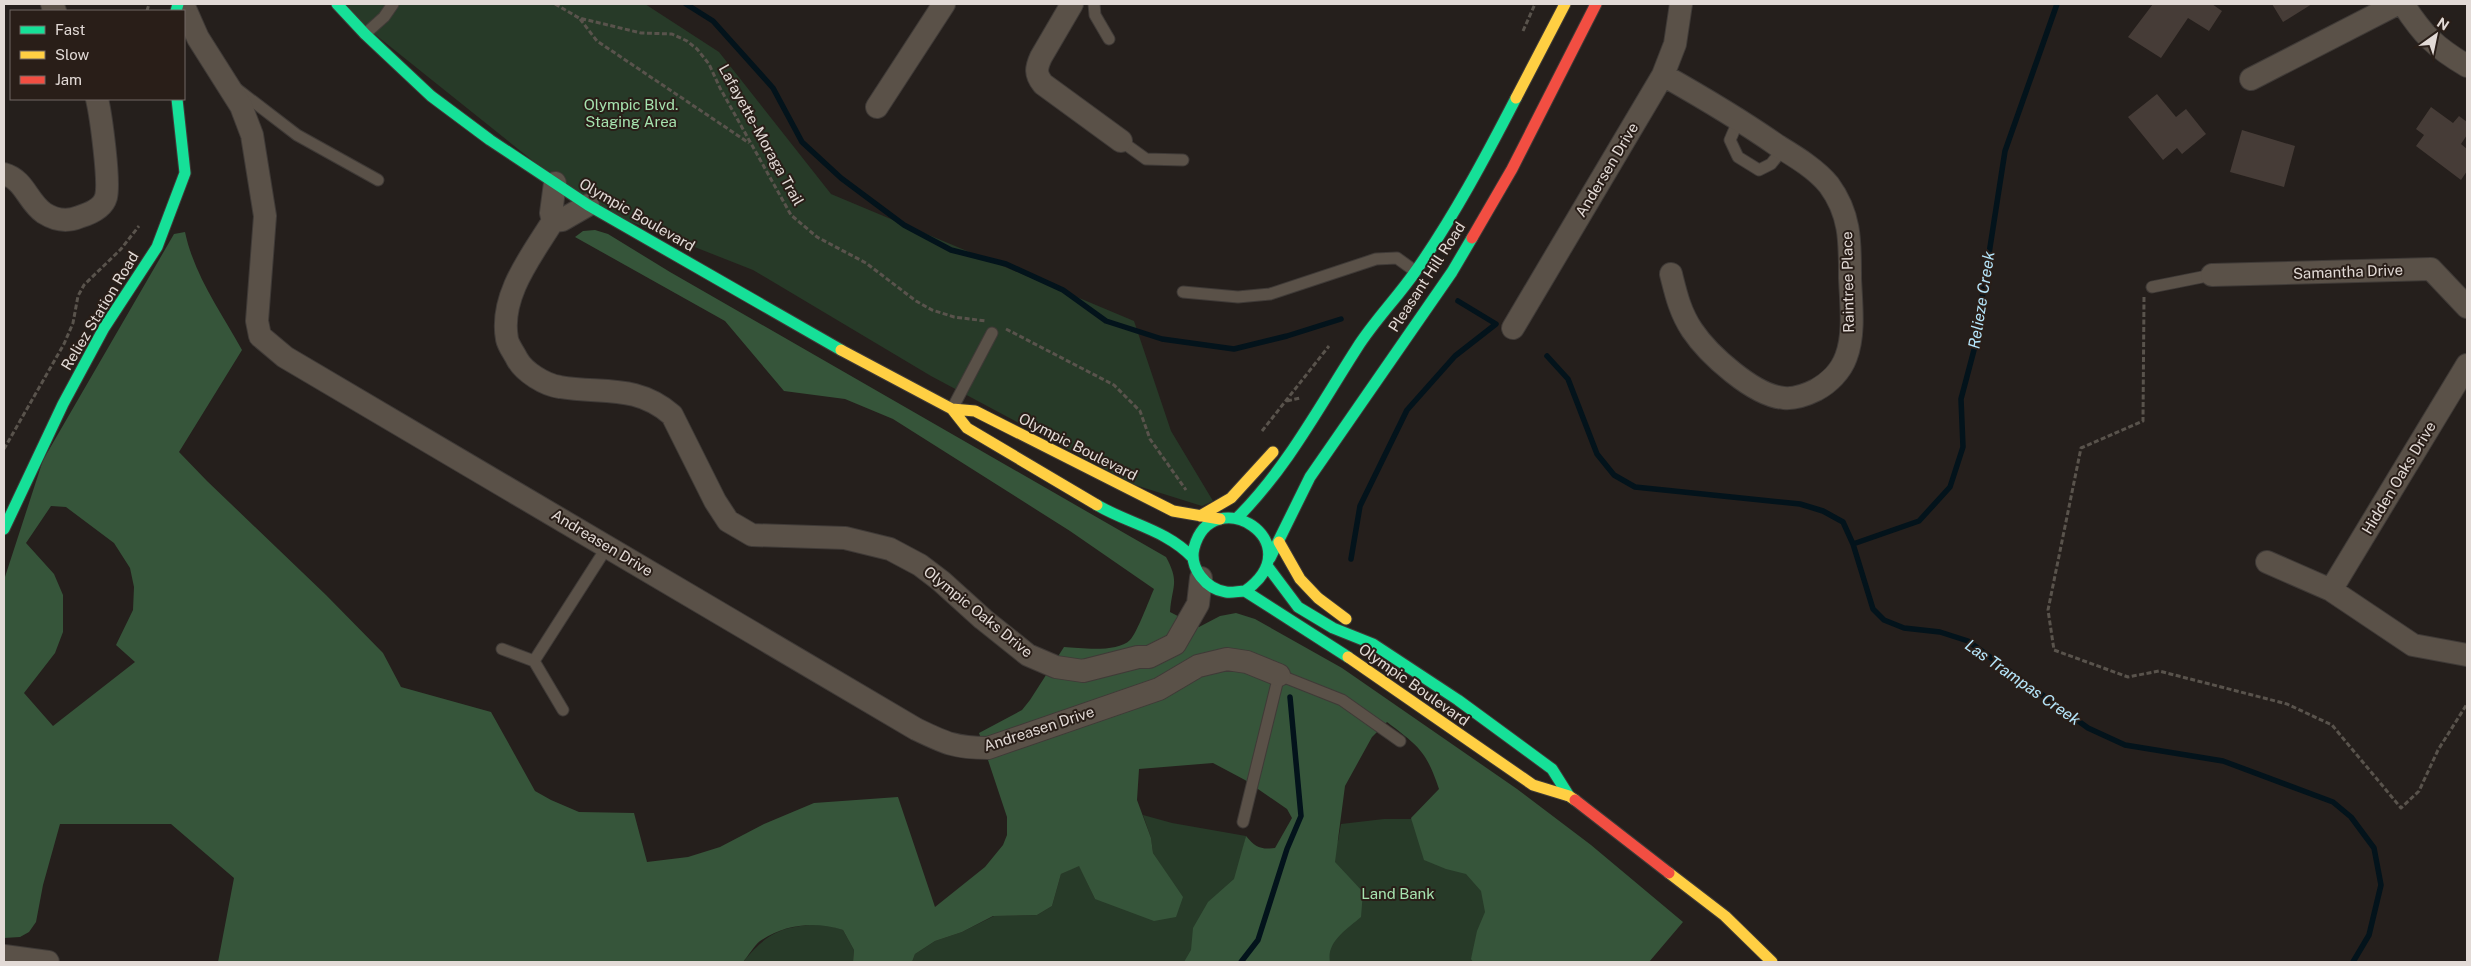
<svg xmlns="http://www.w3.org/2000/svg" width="2471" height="966" font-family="'Public Sans',sans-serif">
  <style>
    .green { fill: #273a28 }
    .forest { fill: #36553a; fill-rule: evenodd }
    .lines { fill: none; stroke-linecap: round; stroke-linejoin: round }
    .stream { stroke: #03131b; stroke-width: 5.5 }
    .building { fill: #463c37 }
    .lane-casing { stroke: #3f3a37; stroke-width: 13 }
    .street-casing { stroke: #3f3a37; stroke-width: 24 }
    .fast-casing { stroke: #3f3a37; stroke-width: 13 }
    .slow-casing { stroke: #3f3a37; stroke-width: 13 }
    .jam-casing { stroke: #3f3a37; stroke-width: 13 }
    .path { stroke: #59534c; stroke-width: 3; stroke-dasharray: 5 2.5; stroke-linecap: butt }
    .lane { stroke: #5a5148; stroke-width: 11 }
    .street { stroke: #5a5148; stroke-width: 22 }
    .fast { stroke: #16e098; stroke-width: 11 }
    .slow { stroke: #ffcf43; stroke-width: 11 }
    .jam { stroke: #f24e42; stroke-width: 11 }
    .labels { text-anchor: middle; stroke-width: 4; stroke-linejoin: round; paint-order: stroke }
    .park-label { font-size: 15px; fill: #a6e3af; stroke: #291e18 }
    .street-label { font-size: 15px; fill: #e2dad6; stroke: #291e18 }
    .water-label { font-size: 16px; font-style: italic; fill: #b5e5fa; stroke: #291e18 }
  </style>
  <rect width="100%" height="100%" fill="#251f1c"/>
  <path class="green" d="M337 4H645L719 52 831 194 1134 321 1171 431 1213 501 1202 506 1135 485 931 376 753 270 588 205Z
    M1143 815 1172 823 1246 836 1238 869 1338 841 1341 824 1384 819H1412L1423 816 1496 906 1501 962H912L915 954 935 941 962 932 994 916 1037 915 1052 906 1061 874 1079 865 1095 899 1175 887 1153 853 1151 838Z
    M825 924 843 930 854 950 853 962H743C769 930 784 926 825 924Z"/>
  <path class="forest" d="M595 230 608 234 670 272 1166 557C1180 583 1172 585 1170 612L1199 627 1220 616 1236 613 1255 619 1342 668 1517 789 1591 845 1683 922 1649 962H1473L1471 959 1477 931 1485 912 1481 891 1466 874 1446 869 1424 860 1411 818 1439 789C1426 750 1418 746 1387 722L1372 737 1345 786 1335 862 1363 892 1361 917C1347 929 1326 942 1330 962H1184L1191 950 1193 928 1208 902 1234 879 1246 836C1255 847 1261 850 1275 848L1292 818 1287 809 1245 780 1213 763 1139 769 1137 800 1151 838 1153 853 1183 897 1176 917 1154 921 1095 899 1079 866 1061 874 1052 906 1037 915 993 916 962 932 935 941 915 954 912 962H853L854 950 843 930C815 921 785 924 760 941 754 946 748 956 743 962H218L234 878 171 824H60L43 885 36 922 29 932 20 937 4 938V580L43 460 174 234 185 232C194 275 221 312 242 350L179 452 207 481 326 595 383 653 401 687 491 712 535 791 551 800 579 812 634 813 647 862 688 857 720 847 764 824 814 803 898 797 935 907 985 867 1003 845 1007 835V817L979 733 1022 710 1030 700 1064 647C1081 648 1117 653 1130 640 1137 633 1149 600 1154 589L1070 531 893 419 845 399 784 391 725 321 575 237 583 231ZM51 506 66 507 114 543 130 568 134 587 133 610 116 645 135 662 53 726 24 693 55 653 63 632V595L54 574 26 543Z"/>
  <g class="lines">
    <path class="stream" d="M686 4 713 21 773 88 802 142 841 178 904 225 951 250 1006 264 1063 290 1106 321 1162 339 1234 349 1287 336 1341 319
      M1547 356 1568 379 1597 454 1614 475 1635 487 1800 504 1823 511 1843 522 1853 544 1873 609 1884 620 1904 628 1940 632 1968 641 2088 728 2125 745 2223 761 2333 802 2351 817 2374 848 2381 885 2369 935 2353 962
      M1853 544 1919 521 1950 487 1963 447 1961 399 1974 350 2005 151 2057 4
      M1351 559 1360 506 1407 410 1455 356 1496 324 1458 301
      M1241 962 1258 940 1287 849 1301 816 1290 697"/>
  </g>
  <path class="building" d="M2153 4H2212L2222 11 2209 31 2188 18 2161 58 2128 37Z
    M2272 4H2312L2283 22Z
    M2157 94 2176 117 2186 109 2206 134 2182 154 2177 148 2163 160 2128 117Z
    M2431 107 2453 123 2459 116 2467 122V135L2461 144 2467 149V171L2461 180 2416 146 2424 135 2416 129Z
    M2242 130 2295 146 2284 187 2230 172Z"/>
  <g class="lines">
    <defs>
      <path id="lane" d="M1094 4 1095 15 1109 39
        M365 34 384 17 393 4
        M237 89 297 135 378 180
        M1739 119 1730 140 1738 157 1759 170 1771 164 1783 149
        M1121 141 1146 159 1183 160
        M2152 287 2212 275
        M1183 292 1238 297 1270 294 1376 259 1397 258 1415 271
        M952 409 992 333
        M502 649 534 661 563 710
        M534 661 607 547
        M1243 822 1279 675 1342 700 1400 741"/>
      <path id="street" d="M52 4 55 11
        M183 4 198 38 241 106 252 135 265 216 257 321 260 336 285 357 916 729C945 743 955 748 988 748L1159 689 1198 666 1227 659 1247 662 1279 675
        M1072 4 1041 57C1036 68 1035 74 1043 84L1121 141
        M2403 4C2423 35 2435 47 2467 66
        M1663 75C1702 97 1741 120 1778 146 1796 157 1816 169 1829 185 1851 215 1850 243 1850 278 1851 303 1855 334 1846 357 1841 371 1829 383 1816 390 1806 395 1796 399 1784 398 1754 396 1708 354 1692 330 1680 312 1676 294 1671 274
        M2251 79 2397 4
        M877 107 944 4
        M4 174C25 180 27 201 44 213 55 220 67 222 79 217 89 214 103 208 106 197 110 182 101 116 97 99
        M555 183 551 213 553 221C532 255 499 296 507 339 508 345 514 353 517 359 524 372 545 385 560 387 602 394 637 384 672 415L715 501 728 521 752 535 845 538 890 549 920 565 941 581 983 619 1028 655 1056 667 1083 671 1138 657H1149L1175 644 1198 604 1201 578
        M553 221 562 220 588 205
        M2212 275 2431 269 2467 307
        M1513 328 1663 75 1675 44 1681 4
        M2267 562 2331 590 2413 645 2467 655
        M2331 590 2467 365
        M4 956 48 962"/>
      <path id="fast" d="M337 4 365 34 431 96 490 140 588 205 841 350
        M176 11 178 4
        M1097 505C1129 524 1167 530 1193 558
        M1237 518C1287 468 1319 407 1357 348 1374 321 1397 298 1415 272 1453 218 1485 158 1516 98
        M4 529 63 404 104 328 157 247 185 173 177 99
        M1270 558 1310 477 1452 272 1472 238
        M1268 567 1298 607 1333 628 1373 644 1458 700 1552 769 1569 796
        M1245 591C1314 542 1212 480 1194 548 1189 568 1206 589 1226 592 1232 593 1239 591 1245 591L1348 657"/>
      <path id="slow" d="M1516 98 1565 4
        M841 350 952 409 967 428 1097 505
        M952 409 975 411 1173 511 1220 519
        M1200 516 1231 498 1273 452
        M1279 542 1300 579 1318 598 1346 619
        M1348 657 1533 785 1569 796 1575 800
        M1669 873 1725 916 1772 962"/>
      <path id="jam" d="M1472 238 1512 169 1596 4
        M1575 800 1669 873"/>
    </defs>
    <use href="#lane" class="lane-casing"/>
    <use href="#street" class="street-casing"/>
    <use href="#fast" class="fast-casing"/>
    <use href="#slow" class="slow-casing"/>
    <use href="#jam" class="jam-casing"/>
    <path class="path" d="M555 4 579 18 641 33 672 34 687 41 697 49 709 64 720 88 791 215 817 237 866 263 916 301 932 310 954 317 986 321
      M147 11 149 4
      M580 19 597 41 749 143
      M1523 31 1535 4
      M2144 297 2143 421 2081 448 2048 610 2054 650 2128 677 2159 671 2287 704 2332 725 2401 808 2419 791 2438 750 2467 704
      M1006 329 1114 385 1140 411 1150 439 1186 490
      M1287 401 1300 398
      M1262 431 1329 346
      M4 449 64 344 73 323 78 296 84 285 121 249 139 226"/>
    <use href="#lane" class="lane"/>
    <use href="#street" class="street"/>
    <use href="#fast" class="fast"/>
    <use href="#slow" class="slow"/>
    <use href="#jam" class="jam"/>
  </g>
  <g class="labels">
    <g class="park-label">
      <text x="631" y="110">Olympic Blvd.<tspan x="631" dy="17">Staging Area</tspan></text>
      <text x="1398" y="899">Land Bank</text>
    </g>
    <g class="street-label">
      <text transform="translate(761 135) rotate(61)" y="5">Lafayette-Moraga Trail</text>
      <text transform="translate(1607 170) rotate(-59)" y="5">Andersen Drive</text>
      <text transform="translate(637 215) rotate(30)" y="5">Olympic Boulevard</text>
      <text transform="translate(2348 272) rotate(-2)" y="5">Samantha Drive</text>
      <text transform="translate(1427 277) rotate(-57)" y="5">Pleasant Hill Road</text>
      <text transform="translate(1848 282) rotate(-91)" y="5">Raintree Place</text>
      <text transform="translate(100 311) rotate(-59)" y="5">Reliez Station Road</text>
      <text transform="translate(1078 447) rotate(27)" y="5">Olympic Boulevard</text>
      <text transform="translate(2399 478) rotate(-59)" y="5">Hidden Oaks Drive</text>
      <text transform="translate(602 543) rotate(31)" y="5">Andreasen Drive</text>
      <text transform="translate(978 612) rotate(39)" y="5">Olympic Oaks Drive</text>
      <text transform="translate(1414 685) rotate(35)" y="5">Olympic Boulevard</text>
      <text transform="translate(1039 729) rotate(-18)" y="5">Andreasen Drive</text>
    </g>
    <g class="water-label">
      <text transform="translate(1981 300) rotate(-81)" y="6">Relieze Creek</text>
      <text transform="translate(2023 682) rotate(35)" y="6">Las Trampas Creek</text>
    </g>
  </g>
  <rect width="2471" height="966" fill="none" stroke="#e2dad6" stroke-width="10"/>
  <rect x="10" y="10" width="175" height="90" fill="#291e18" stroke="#736964"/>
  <rect x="20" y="26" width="25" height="8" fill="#16e098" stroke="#736964"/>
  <text x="55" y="35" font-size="15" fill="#e2dad6">Fast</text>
  <rect x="20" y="51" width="25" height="8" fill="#ffcf43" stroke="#736964"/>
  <text x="55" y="60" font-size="15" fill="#e2dad6">Slow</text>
  <rect x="20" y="76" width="25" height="8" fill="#f24e42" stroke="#736964"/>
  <text x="55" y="85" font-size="15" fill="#e2dad6">Jam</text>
  <g transform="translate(2436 35) rotate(33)" stroke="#291e18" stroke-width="4" paint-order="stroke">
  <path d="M0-4L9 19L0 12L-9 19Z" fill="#e2dad6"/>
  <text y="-8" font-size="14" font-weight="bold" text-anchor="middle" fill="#e2dad6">N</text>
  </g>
</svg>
